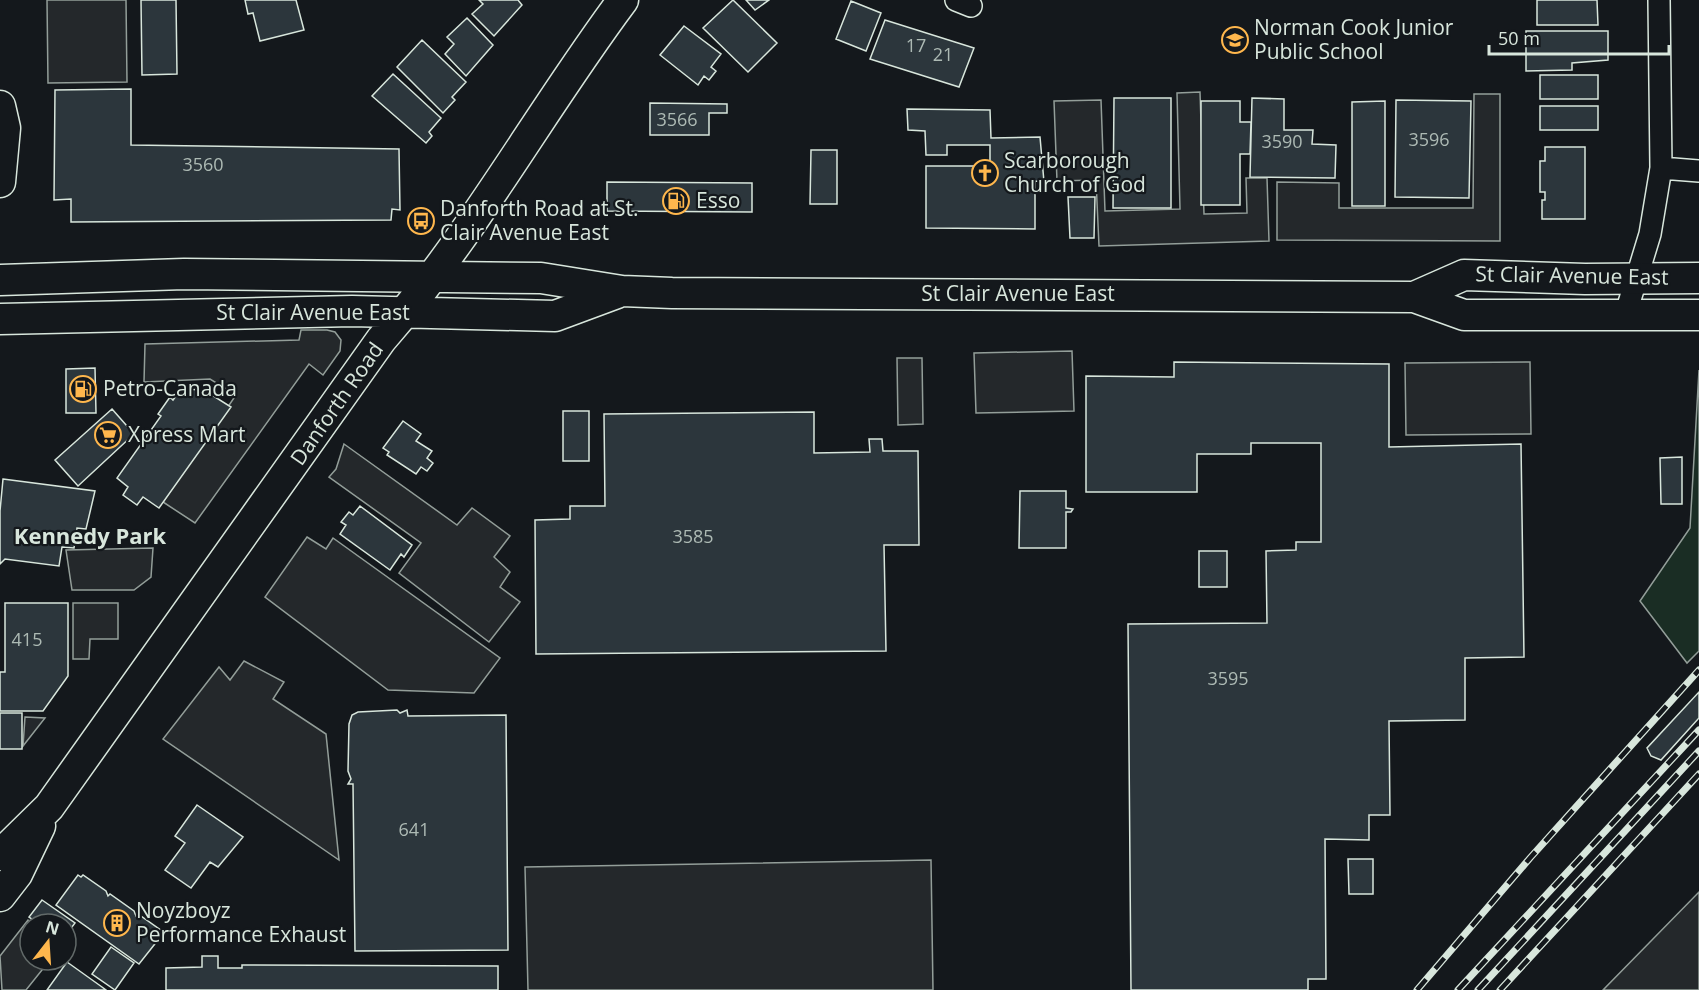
<svg xmlns="http://www.w3.org/2000/svg" width="1699" height="990" font-family="'Open Sans',sans-serif">
  <style>
    .green { fill: #1a2d24; stroke: #939e99; stroke-width: 1.5 }
    .parking { fill: #24282b; stroke: #939e99; stroke-width: 1.5 }
    .building { fill: #2c363c; stroke: #d8e6dc; stroke-width: 1.5 }
    .lines { fill: none; stroke-linecap: round; stroke-linejoin: round }
    .minor-casing { stroke: #d8e6dc; stroke-width: 24 }
    .secondary-casing { stroke: #d8e6dc; stroke-width: 33 }
    .minor { stroke: #14181c; stroke-width: 21 }
    .secondary { stroke: #14181c; stroke-width: 30 }
    .rail-casing { stroke: #d8e6dc; stroke-width: 7 }
    .rail { stroke: #14181c; stroke-width: 4.5; stroke-dasharray: 14; stroke-linecap: butt }
    .labels { text-anchor: middle; stroke-width: 4.5; stroke-linejoin: round; paint-order: stroke }
    .number-label { font-size: 18px; fill: #adbab4 }
    .poi-label { font-size: 21px; fill: #d8e6dc; stroke: #14181c; text-anchor: start }
    .street-label { font-size: 21px; fill: #d8e6dc; stroke: #14181c }
    .neighbourhood-label { font-size: 22px; font-weight: bold; fill: #d8e6dc; stroke: #14181c }
  </style>
  <rect width="100%" height="100%" fill="#14181c"/>
  <path class="green" d="M1699 370V651L1687 663 1640 601 1690 528Z"/>
  <path class="parking" d="M47 0H126L127 82 48 83Z
    M1200 92 1204 214 1247 213 1246 178H1267L1269 241 1099 246 1096 180 1057 181 1054 101 1101 100 1105 211 1180 209 1177 93Z
    M1474 94H1500V241L1277 240V182L1339 183V208H1473Z
    M301 330H327L335 332 341 340 340 351 323 375 309 364 195 523 163 502 236 395 210 379 144 382 145 344 299 340Z
    M1072 351 1074 411 976 413 974 353Z
    M897 358H922L923 424 898 425Z
    M1530 362 1531 434 1406 435 1405 363Z
    M344 444 457 525 472 508 510 536 494 557 510 572 500 587 520 602 489 642 399 573 421 543 329 477 336 469Z
    M307 537 326 549 333 538 500 658 474 693 388 690 265 597Z
    M153 548 151 577 134 590H72L66 550Z
    M73 603H118V639H90L89 659H73Z
    M244 661 284 682 273 699 326 734 339 860 163 739 219 667 230 680Z
    M25 717 45 718 23 746Z
    M931 860 933 990H528L525 867Z
    M1699 892V990H1603Z
    M28 920 33 924H30V960H50L26 990H2L0 956Z"/>
  <path class="building" d="M141 0H176L177 74 142 75Z
    M245 0H296L304 30 260 41 253 13 248 14Z
    M479 0H518L522 5 494 36 472 14 483 4Z
    M733 0 777 43 748 72 703 28Z
    M746 0H769L755 10Z
    M1537 0H1597L1598 25H1537Z
    M851 1 881 13 866 51 836 39Z
    M467 18 493 45 466 76 445 54 454 44 447 37Z
    M885 20 974 48 959 87 870 59Z
    M684 26 721 54 711 67 716 71 709 80 704 76 698 85 660 55Z
    M1526 31H1608V60L1572 63V70L1526 71Z
    M422 40 466 82 452 97 455 100 443 113 397 67Z
    M393 74 441 118 429 132 432 136 426 143 372 96Z
    M1540 75H1598V99H1540Z
    M131 89V145L399 149 400 210 392 209 391 220 71 222V199L54 200 55 90Z
    M1114 98H1171V208H1113Z
    M1252 98 1284 99V130H1313L1312 144 1336 145 1335 178 1250 177Z
    M1396 100 1471 101 1469 198 1395 197Z
    M1201 101H1240V122H1251L1250 154H1240V205H1201Z
    M1385 101V206H1352V102Z
    M650 103 727 104V113H709V135H650Z
    M1540 106H1598V130H1540Z
    M907 109 990 110 991 138 1040 137 1044 182 1035 181V229L926 228V166H990V145H947V155H926L925 131 908 130Z
    M1545 147H1585V219H1542V200H1545V192H1540V161H1545Z
    M811 150H837V204H810Z
    M607 182 752 183V212L607 211Z
    M1068 197H1095L1094 238H1070Z
    M1174 362 1389 364V447L1521 444 1524 657 1465 658V720L1389 721 1390 815H1369V840L1325 839 1326 979H1308V990H1131L1128 624 1267 623 1266 551 1296 550V542H1321V443H1251V454H1197V492H1086V376L1174 377Z
    M95 368 96 413H66V369Z
    M181 389 204 390 231 407 159 508 143 497 137 505 123 495 128 487 117 478 161 416 158 414 170 397 173 400Z
    M112 409 134 434 78 486 55 460Z
    M563 411H589V461H563Z
    M814 412V453L870 452 869 439H882L883 451H918L919 545H884L886 651 536 654 535 520 570 519V506H605L604 414Z
    M403 421 421 434 416 441 432 451 427 458 433 463 427 471 421 467 416 474 387 455 389 452 383 448Z
    M1682 457V504H1661L1660 458Z
    M3 479 95 491 86 529 77 528 74 548 62 547 59 566 5 559 0 564V511Z
    M1020 491H1066V508L1073 509 1071 512H1066V548H1019Z
    M360 506 412 545 404 557 401 554 390 570 340 534 346 525 341 522 349 512 353 515Z
    M1199 551H1227V587H1199Z
    M5 603H68V676L43 711H0V672H5Z
    M1699 692V718L1661 760 1651 756 1647 748Z
    M397 710 400 713 407 710 408 716 506 715 508 950 355 951 353 784H348L351 779 348 771 349 724 352 715 358 712Z
    M0 713H22V749H0Z
    M197 805 243 837 218 867 210 862 191 888 165 870 185 843 175 836Z
    M1348 859H1373V894H1349Z
    M78 875 81 877 83 875 106 891 108 896 110 894 134 911 136 916 138 914 162 931V935L139 964 56 905Z
    M42 900 75 923 66 935V924H39L29 917Z
    M111 947 134 963 115 990 92 974Z
    M202 956H218V968H242V965L498 966V990H166V968L202 967Z
    M67 962 102 987 106 990H47Z"/>
  <g class="lines">
    <defs>
      <path id="minor" d="M956 0 971 6
        M1661 168 1699 171
        M1625 316 1650 234 1661 168 1659 0"/>
      <path id="secondary" d="M0 106 5 128 0 182
        M0 280 184 274 541 278 622 291 672 293 1414 297 1464 315H1699
        M1414 297 1464 275 1585 279 1699 278
        M0 319 352 311 555 316 617 293
        M0 855 49 807 381 340C473 235 540 111 623 0
        M0 896 17 874 40 826"/>
    </defs>
    <use href="#minor" class="minor-casing"/>
    <use href="#secondary" class="secondary-casing"/>
    <use href="#minor" class="minor"/>
    <use href="#secondary" class="secondary"/>
    <defs>
      <path id="rail" d="M1417 990 1530 858 1699 670
        M1458 990 1699 730
        M1478 990 1699 751
        M1500 990 1699 774"/>
    </defs>
    <use href="#rail" class="rail-casing"/>
    <use href="#rail" class="rail"/>
  </g>
  <defs>
    <symbol id="school-ring" viewBox="-11 -11 22 22"><circle r="9.5" fill="#14181c" stroke="#ffb74d" stroke-width="1.5"/><path d="M0-5L7-2L0 1L-7-2ZM-4 1L0 2.5L4 1V4Q0 6-4 4Z" fill="#ffb74d"/></symbol>
    <symbol id="church-ring" viewBox="-11 -11 22 22"><circle r="9.5" fill="#14181c" stroke="#ffb74d" stroke-width="1.5"/><path d="M-1.2-6h2.4v3.5h3.3v2.4h-3.3V6h-2.4V-.1h-3.3v-2.4h3.3Z" fill="#ffb74d"/></symbol>
    <symbol id="fuel-ring" viewBox="-11 -11 22 22"><circle r="9.5" fill="#14181c" stroke="#ffb74d" stroke-width="1.5"/><path d="M-5.5-6h7V0h2V4h1.3V-2.5L3-4.5l.8-.8L6-3V5H2.5V1h-1V6h-7ZM-4.2-4.7v3.2H.2V-4.7Z" fill="#ffb74d"/></symbol>
    <symbol id="bus-ring" viewBox="-11 -11 22 22"><circle r="9.5" fill="#14181c" stroke="#ffb74d" stroke-width="1.5"/><path d="M-5-6H5V4H4V6H2V4H-2V6H-4V4H-5ZM-3.5-4V0h7V-4ZM-3.5 1.2v1.5H-2V1.2ZM2 1.2v1.5H3.5V1.2Z" fill="#ffb74d"/></symbol>
    <symbol id="supermarket-ring" viewBox="-11 -11 22 22"><circle r="9.5" fill="#14181c" stroke="#ffb74d" stroke-width="1.5"/><path d="M-6-5.5h2.5l.6 2H6L4.5 2H-2.5L-4.4-4H-6ZM-1.5 3.2a1.3 1.3 0 1 0 .1 0ZM3 3.2a1.3 1.3 0 1 0 .1 0Z" fill="#ffb74d"/></symbol>
    <symbol id="building-ring" viewBox="-11 -11 22 22"><circle r="9.5" fill="#14181c" stroke="#ffb74d" stroke-width="1.5"/><path d="M-4-6H4V6H1V3H-1V6H-4ZM-2.5-4.3h1.7v1.8h-1.7ZM.8-4.3h1.7v1.8H.8ZM-2.5-1h1.7V.8h-1.7ZM.8-1h1.7V.8H.8Z" fill="#ffb74d"/></symbol>
  </defs>
  <g fill-rule="evenodd">
    <use href="#school-ring" x="1220" y="25" width="30" height="30"/>
    <use href="#church-ring" x="970" y="158" width="30" height="30"/>
    <use href="#fuel-ring" x="661" y="186" width="30" height="30"/>
    <use href="#bus-ring" x="406" y="206" width="30" height="30"/>
    <use href="#fuel-ring" x="68" y="374" width="30" height="30"/>
    <use href="#supermarket-ring" x="93" y="420" width="30" height="30"/>
    <use href="#building-ring" x="102" y="908" width="30" height="30"/>
  </g>
  <g class="labels">
    <g class="number-label">
      <text x="916" y="52">17</text>
      <text x="943" y="61">21</text>
      <text x="677" y="126">3566</text>
      <text x="1429" y="146">3596</text>
      <text x="1282" y="148">3590</text>
      <text x="203" y="171">3560</text>
      <text x="693" y="543">3585</text>
      <text x="27" y="646">415</text>
      <text x="1228" y="685">3595</text>
      <text x="414" y="836">641</text>
    </g>
    <g class="poi-label">
      <text x="1254" y="35">Norman Cook Junior<tspan x="1254" dy="24">Public School</tspan></text>
      <text x="1004" y="168">Scarborough<tspan x="1004" dy="24">Church of God</tspan></text>
      <text x="696" y="208">Esso</text>
      <text x="440" y="216">Danforth Road at St.<tspan x="440" dy="24">Clair Avenue East</tspan></text>
      <text x="103" y="396">Petro-Canada</text>
      <text x="128" y="442">Xpress Mart</text>
      <text x="136" y="918">Noyzboyz<tspan x="136" dy="24">Performance Exhaust</tspan></text>
    </g>
    <g class="street-label">
      <text transform="translate(1572 276) rotate(1)" y="7">St Clair Avenue East</text>
      <text x="1018" y="301">St Clair Avenue East</text>
      <text x="313" y="320">St Clair Avenue East</text>
      <text transform="translate(337 404) rotate(-55)" y="7">Danforth Road</text>
    </g>
    <g class="neighbourhood-label">
      <text x="90" y="544">Kennedy Park</text>
    </g>
  </g>
  <g transform="translate(48 942) rotate(17)"><circle r="28" fill="#14181c" stroke="#626a69" stroke-width="1.5"/>
  <path d="M0-4.5L10 22L0 15L-10 22Z" fill="#ffb74d"/>
  <text y="-9" font-size="16" font-weight="bold" text-anchor="middle" fill="#d8e6dc">N</text>
  </g>
  <path d="M1489 45v9h180v-9" fill="none" stroke="#d8e6dc" stroke-width="3"/>
  <text x="1498" y="45" font-size="18" fill="#d8e6dc" stroke="#14181c" stroke-width="4.5" paint-order="stroke">50 m</text>
</svg>
